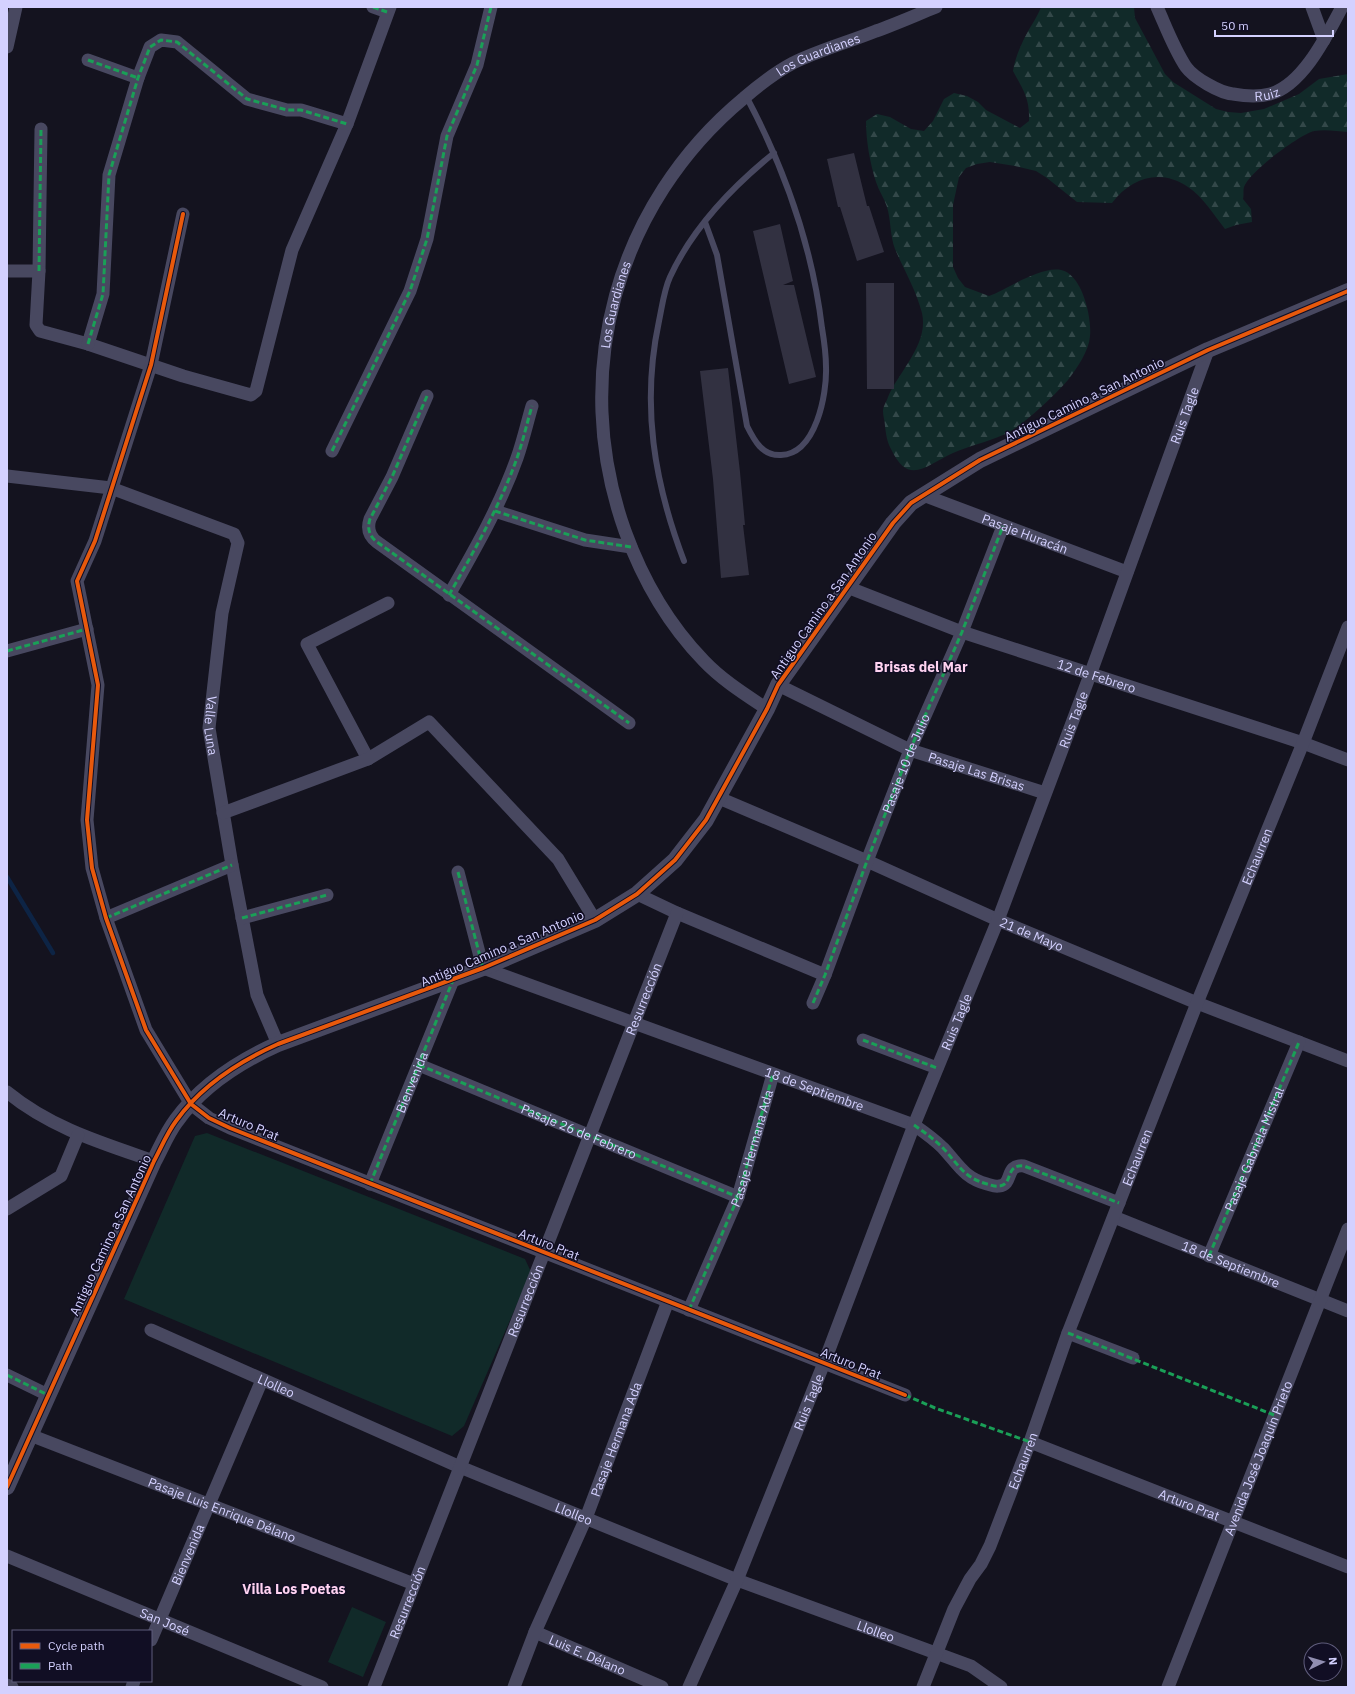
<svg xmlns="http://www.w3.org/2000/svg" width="1355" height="1694" font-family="'IBM Plex Sans',sans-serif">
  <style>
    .forest { fill: url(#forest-firs) }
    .park { fill: #112a29 }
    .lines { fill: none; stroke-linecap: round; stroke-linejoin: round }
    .stream { stroke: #0d2445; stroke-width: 4.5 }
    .building { fill: #323141 }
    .service { stroke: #484860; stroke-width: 6 }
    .minor { stroke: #484860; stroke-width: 13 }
    .tertiary { stroke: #484860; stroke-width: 16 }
    .quiet { stroke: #1a9f57; stroke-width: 3; stroke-dasharray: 6 3; stroke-linecap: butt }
    .cycleway-casing { stroke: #110e24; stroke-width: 6 }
    .cycleway { stroke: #e8590c; stroke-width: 4 }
    .labels { text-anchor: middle; stroke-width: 3; stroke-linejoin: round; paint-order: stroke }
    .street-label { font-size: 13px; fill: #d4d1ff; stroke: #110e24 }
    .neighbourhood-label { font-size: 14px; font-weight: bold; fill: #ffd3f1; stroke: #110e24 }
  </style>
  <defs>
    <pattern id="forest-firs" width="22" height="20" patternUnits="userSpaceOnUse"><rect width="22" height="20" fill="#112a29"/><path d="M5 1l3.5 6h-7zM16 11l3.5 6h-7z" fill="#334849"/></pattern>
  </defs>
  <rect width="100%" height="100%" fill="#14131f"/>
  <path class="forest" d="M1041 7H1134L1135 18 1165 74 1173 82 1216 109 1228 112 1241 113 1264 109 1299 94 1319 79 1348 74V132C1337 131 1325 129 1314 131 1299 135 1249 172 1244 187 1243 190 1244 196 1243 199L1251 209 1252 222 1236 225 1225 229C1214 215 1203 197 1188 187 1160 168 1131 178 1112 203L1077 202 1047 178 1036 171 1015 166 990 162 977 164 966 168 959 177 953 205V267L958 278 965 287 989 296C1008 289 1040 266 1061 270 1082 274 1092 317 1090 336 1089 351 1077 368 1068 380 1054 396 1022 427 1003 435 987 442 969 446 953 453 926 465 909 487 891 449 887 442 886 434 885 426 885 422 883 416 883 411 883 406 887 401 888 397 899 371 929 344 922 313 916 290 904 270 895 249 890 236 891 220 887 207 884 198 879 191 876 182 870 163 866 141 866 121L877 114 890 117 911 129 924 131 933 121 944 99 954 93 967 96 978 102 986 110 1020 128 1029 121C1030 98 1023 90 1013 71 1015 58 1020 47 1026 35 1031 25 1037 18 1041 7Z"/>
  <path class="park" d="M207 1133 525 1259 531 1272 464 1426 452 1436 124 1299 195 1136Z
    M352 1607 386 1622 363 1677 328 1662Z"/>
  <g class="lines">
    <path class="stream" d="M7 877 53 953"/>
  </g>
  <path class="building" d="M854 153 867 206H869L884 252 857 261 840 207H838L827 159Z
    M780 224 793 281 783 285H794L816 377 789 384 753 231Z
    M866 283H894V389H867Z
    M728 368 740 472 745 525H743L749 575 721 578 713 479 700 371Z"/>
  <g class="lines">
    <path class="service" d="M705 222 717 255 747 426C754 440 762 456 781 455 816 454 827 394 826 367 826 354 824 340 822 328 812 245 785 169 746 96
      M684 561C654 482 641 405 659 321 662 307 664 290 670 277 693 227 732 187 774 153"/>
    <g class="minor">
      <path d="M373 7 387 12"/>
      <path id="s1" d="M1157 7C1166 27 1174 49 1186 67 1194 78 1220 93 1233 94 1244 96 1259 97 1270 94 1303 85 1327 35 1342 7"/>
      <path d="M1312 7 1324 40"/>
      <path d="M7 47 16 7"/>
      <path d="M88 60 138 78"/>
      <path d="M41 129 39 271 36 325 40 331 88 344 183 376 251 395 256 391 292 250 347 124 390 7"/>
      <path d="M183 214 151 365 95 541 77 581 98 685 87 820 92 868 106 918 146 1030 191 1104 209 1118 230 1128 905 1395"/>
      <path d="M7 271H39"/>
      <path d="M88 344 103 294 109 175 138 78 150 47 161 40 177 42 247 99 287 110H301L347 124"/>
      <path d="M427 396 392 477 370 519C367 528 369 536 377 542L629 723"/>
      <path d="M332 451 410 291 427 239 447 136 477 65 491 7"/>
      <path id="s2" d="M7 476 111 488 234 534 238 543 222 613 209 728 232 865 257 995 278 1044"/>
      <path id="s3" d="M923 495 1127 572"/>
      <path d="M495 511 585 540 631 547"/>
      <path id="s4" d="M847 587 962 632 1303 743 1348 760"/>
      <path d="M449 595C474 551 500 506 517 458 523 441 527 423 532 406"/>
      <path d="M7 651 87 629"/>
      <path id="s5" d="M778 685 910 750 1045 793"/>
      <path id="s6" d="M767 709C746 695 722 680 704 661 669 625 642 578 625 531 569 374 616 204 744 98 759 85 776 72 793 63 819 50 849 42 876 31 896 24 916 15 936 7"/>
      <path d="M368 759 307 644 388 603"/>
      <path id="s7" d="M719 798 867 861 998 920 1197 1003 1348 1061"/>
      <path d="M223 813 368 759 429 722 558 859 595 920"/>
      <path id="s8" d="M458 872 483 968 914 1125C924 1132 934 1139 943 1148 958 1164 964 1178 987 1184 991 1185 995 1187 999 1186 1014 1185 1004 1164 1024 1166L1119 1203"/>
      <path d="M637 894 677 913 825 975"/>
      <path d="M106 918 232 865"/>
      <path d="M242 918 327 895"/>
      <path id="s9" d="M813 1003 825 975 867 861 910 750 962 632 1003 526"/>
      <path d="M863 1040 937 1068"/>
      <path id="s10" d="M419 1065 738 1197"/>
      <path d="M7 1092C51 1128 102 1143 154 1161"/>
      <path d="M370 1184 453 980"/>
      <path d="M7 1209 61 1176 78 1135"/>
      <path id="s11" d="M1114 1217 1348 1311"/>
      <path d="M1209 1256 1299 1042"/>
      <path d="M689 1310 738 1197 773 1074"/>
      <path id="s12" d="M151 1330 460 1467 737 1580 971 1666 1001 1687"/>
      <path d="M1068 1333 1133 1358"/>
      <path d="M7 1375 48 1395"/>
      <path id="s13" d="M30 1435 414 1584"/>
      <path id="s14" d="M1030 1442 1348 1567"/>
      <path id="s15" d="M7 1556 322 1687"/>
      <path id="s16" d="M535 1632 662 1687"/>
      <path id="s17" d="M151 1640 262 1380"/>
      <path d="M7 1685 12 1687"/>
      <path d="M132 1687 134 1681"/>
      <path id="s18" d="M374 1687 677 913"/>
      <path id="s19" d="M514 1687 535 1632 586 1518 668 1301"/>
      <path id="s20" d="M689 1687 737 1580 824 1363 914 1125 998 920 1090 675 1208 350"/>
      <path id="s21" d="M923 1687 954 1609 970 1579 981 1564 990 1546 1030 1442 1068 1333 1197 1003 1303 743 1348 627"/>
      <path id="s22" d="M1168 1687 1348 1229"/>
    </g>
    <path class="tertiary" d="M7 1487 154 1161C161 1148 167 1133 176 1121 201 1086 240 1061 278 1044L483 968 595 920 637 894 675 860 706 820 767 709 778 685 893 523 911 503 980 460 1208 350 1348 291"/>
    <g class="quiet">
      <path d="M373 7 387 12"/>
      <path d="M88 60 138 78"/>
      <path d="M39 271 41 129"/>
      <path d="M88 344 103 294 109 175 138 78 150 47 161 40 177 42 247 99 287 110H301L347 124"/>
      <path d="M427 396 392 477 370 519C367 528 369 536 377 542L629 723"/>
      <path d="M332 451 410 291 427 239 447 136 477 65 491 7"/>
      <path d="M495 511 585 540 631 547"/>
      <path d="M449 595C474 551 500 506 517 458 523 441 527 423 532 406"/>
      <path d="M7 651 87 629"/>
      <path d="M458 872 483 968"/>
      <path d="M106 918 232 865"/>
      <path d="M242 918 327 895"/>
      <path d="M813 1003 825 975 867 861 910 750 962 632 1003 526"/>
      <path d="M863 1040 937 1068"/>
      <path d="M419 1065 738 1197"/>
      <path d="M914 1125C924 1132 934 1139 943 1148 958 1164 964 1178 987 1184 991 1185 995 1187 999 1186 1014 1185 1004 1164 1024 1166L1119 1203"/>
      <path id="s23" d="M370 1184 453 980"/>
      <path id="s24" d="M1209 1256 1299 1042"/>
      <path id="s25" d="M689 1310 738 1197 773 1074"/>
      <path d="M1068 1333 1274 1415"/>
      <path d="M7 1375 48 1395"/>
      <path d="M905 1395 935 1408 1030 1442"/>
    </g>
    <defs>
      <path id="cycleway" d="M183 214 151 365 95 541 77 581 98 685 87 820 92 868 106 918 146 1030 191 1104 209 1118 230 1128 905 1395
        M7 1487 154 1161C161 1148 167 1133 176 1121 201 1086 240 1061 278 1044L483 968 595 920 637 894 675 860 706 820 767 709 778 685 893 523 911 503 980 460 1208 350 1348 291"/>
    </defs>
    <use href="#cycleway" class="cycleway-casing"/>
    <use href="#cycleway" class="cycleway"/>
  </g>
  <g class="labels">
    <g class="street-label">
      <text dy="5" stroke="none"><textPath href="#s6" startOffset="798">Los Guardianes</textPath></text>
      <text dy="5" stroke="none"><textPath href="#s1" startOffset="156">Ruiz</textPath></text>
      <text dy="5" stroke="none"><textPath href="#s6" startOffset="463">Los Guardianes</textPath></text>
      <text transform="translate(1084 399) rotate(-26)" y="5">Antiguo Camino a San Antonio</text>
      <text dy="5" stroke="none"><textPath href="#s20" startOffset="1365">Ruis Tagle</textPath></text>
      <text dy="5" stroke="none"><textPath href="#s3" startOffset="109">Pasaje Huracán</textPath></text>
      <text transform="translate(823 605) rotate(-55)" y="5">Antiguo Camino a San Antonio</text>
      <text dy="5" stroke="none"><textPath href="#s4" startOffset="265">12 de Febrero</textPath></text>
      <text dy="5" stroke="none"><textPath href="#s20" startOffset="1041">Ruis Tagle</textPath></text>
      <text dy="5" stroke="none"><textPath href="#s2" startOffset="431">Valle Luna</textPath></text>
      <text dy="5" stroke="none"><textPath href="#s9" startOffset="257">Pasaje 10 de Julio</textPath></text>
      <text dy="5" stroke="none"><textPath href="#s5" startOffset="217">Pasaje Las Brisas</textPath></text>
      <text dy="5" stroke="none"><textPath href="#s21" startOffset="896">Echaurren</textPath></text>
      <text dy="5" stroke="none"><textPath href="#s7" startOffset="341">21 de Mayo</textPath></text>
      <text transform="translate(502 948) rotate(-23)" y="5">Antiguo Camino a San Antonio</text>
      <text dy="5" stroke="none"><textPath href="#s18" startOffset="739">Resurrección</textPath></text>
      <text dy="5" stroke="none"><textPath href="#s20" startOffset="717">Ruis Tagle</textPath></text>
      <text dy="5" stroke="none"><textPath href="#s23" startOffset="110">Bienvenida</textPath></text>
      <text dy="5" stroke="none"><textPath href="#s8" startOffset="452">18 de Septiembre</textPath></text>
      <text transform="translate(249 1124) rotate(23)" y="5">Arturo Prat</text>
      <text dy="5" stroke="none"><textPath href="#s10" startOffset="173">Pasaje 26 de Febrero</textPath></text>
      <text dy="5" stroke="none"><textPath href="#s25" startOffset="174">Pasaje Hermana Ada</textPath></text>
      <text dy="5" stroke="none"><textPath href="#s24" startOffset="116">Pasaje Gabriela Mistral</textPath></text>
      <text dy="5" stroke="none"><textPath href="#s21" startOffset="572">Echaurren</textPath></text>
      <text transform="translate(110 1235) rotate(-65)" y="5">Antiguo Camino a San Antonio</text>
      <text transform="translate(549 1244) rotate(22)" y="5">Arturo Prat</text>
      <text dy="5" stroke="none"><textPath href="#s11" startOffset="126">18 de Septiembre</textPath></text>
      <text dy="5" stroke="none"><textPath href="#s18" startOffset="415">Resurrección</textPath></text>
      <text transform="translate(851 1363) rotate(22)" y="5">Arturo Prat</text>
      <text dy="5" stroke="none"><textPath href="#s12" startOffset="137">Llolleo</textPath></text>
      <text dy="5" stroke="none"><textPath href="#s20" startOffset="309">Ruis Tagle</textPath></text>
      <text dy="5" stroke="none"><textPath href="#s19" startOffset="268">Pasaje Hermana Ada</textPath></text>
      <text dy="5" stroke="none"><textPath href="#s22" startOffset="246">Avenida José Joaquín Prieto</textPath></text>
      <text dy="5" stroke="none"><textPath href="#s21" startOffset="248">Echaurren</textPath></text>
      <text dy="5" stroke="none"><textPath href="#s14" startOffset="171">Arturo Prat</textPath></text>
      <text dy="5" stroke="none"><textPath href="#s13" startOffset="206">Pasaje Luis Enrique Délano</textPath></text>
      <text dy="5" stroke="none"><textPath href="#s12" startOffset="461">Llolleo</textPath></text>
      <text dy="5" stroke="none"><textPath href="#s17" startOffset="93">Bienvenida</textPath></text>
      <text dy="5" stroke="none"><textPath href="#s18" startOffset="91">Resurrección</textPath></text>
      <text dy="5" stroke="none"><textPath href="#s15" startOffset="171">San José</textPath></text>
      <text dy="5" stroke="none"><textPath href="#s12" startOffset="785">Llolleo</textPath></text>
      <text dy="5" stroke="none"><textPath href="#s16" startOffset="57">Luis E. Délano</textPath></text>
    </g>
    <g class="neighbourhood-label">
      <text x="921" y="672">Brisas del Mar</text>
      <text x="294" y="1594">Villa Los Poetas</text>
    </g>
  </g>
  <rect width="1355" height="1694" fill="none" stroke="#d4d1ff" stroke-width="16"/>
  <rect x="12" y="1630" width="140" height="52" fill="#110e24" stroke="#5f5c7c"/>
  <rect x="20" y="1643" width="20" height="6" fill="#e8590c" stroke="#5f5c7c"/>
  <text x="48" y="1650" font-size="12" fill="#d4d1ff">Cycle path</text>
  <rect x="20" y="1663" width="20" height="6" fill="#1a9f57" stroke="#5f5c7c"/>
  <text x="48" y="1670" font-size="12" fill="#d4d1ff">Path</text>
  <g transform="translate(1323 1662) rotate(85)"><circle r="19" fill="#110e24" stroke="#5f5c7c"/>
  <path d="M0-3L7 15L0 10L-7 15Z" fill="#918eb1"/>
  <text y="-6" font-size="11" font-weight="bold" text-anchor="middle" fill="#d4d1ff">N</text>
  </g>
  <path d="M1215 30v6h118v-6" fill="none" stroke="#d4d1ff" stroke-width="2"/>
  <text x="1221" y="30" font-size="12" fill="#d4d1ff" stroke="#110e24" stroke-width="3" paint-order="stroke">50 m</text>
</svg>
